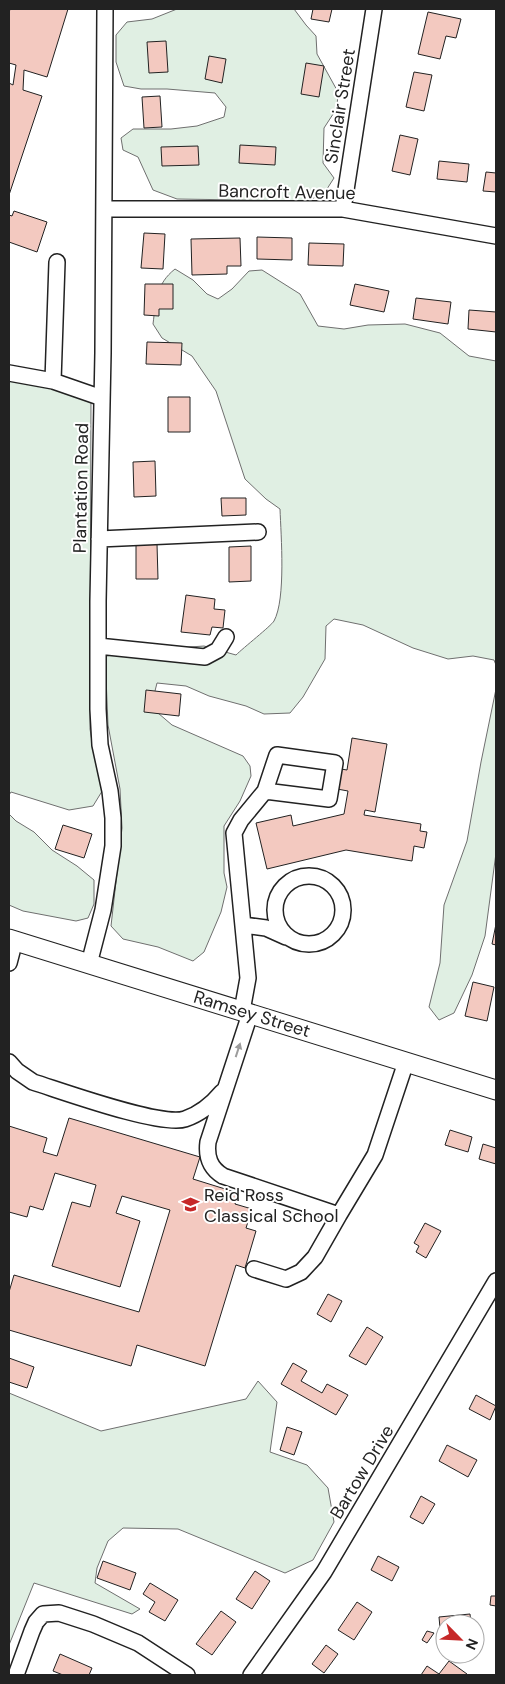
<svg xmlns="http://www.w3.org/2000/svg" width="505" height="1684" font-family="'DM Sans',sans-serif">
  <style>
    .green { fill: #e0efe3; stroke: #6f6f6f }
    .building { fill: #f3c9c0; stroke: #222 }
    .lines { fill: none; stroke-linecap: round; stroke-linejoin: round }
    .minor-casing { stroke: #222; stroke-width: 18 }
    .major-casing { stroke: #222; stroke-width: 21 }
    .minor { stroke: #fff; stroke-width: 15 }
    .major { stroke: #fff; stroke-width: 19 }
    .oneway { fill: #9c9c9c }
    .labels { text-anchor: middle; stroke-width: 4; stroke-linejoin: round; paint-order: stroke }
    .street-label { font-size: 18px; fill: #222; stroke: #fff }
    .poi-label { font-size: 18px; fill: #222; stroke: #fff; text-anchor: start }
  </style>
  <rect width="100%" height="100%" fill="#fff"/>
  <path class="green" d="M177 9H294L306 25 316 36 317 54 338 92 337 108 324 128 323 163 334 178 325 192 308 201 177 199 153 190 138 157 123 150 121 138 133 129H171L197 126 224 117 226 107 215 93 167 89H141L124 86 116 62V35L127 22 152 19Z
    M175 269 193 280 207 294 218 299 232 289 249 271 262 270 300 294 318 326 344 329 368 325 405 324 440 333 469 356 496 361V665L494 660 473 656 448 659 413 648 363 625 334 619 326 626 325 659 303 697 290 713 264 714 246 706 209 696 186 686 157 683 151 707 172 725 243 756 250 766 251 776 240 801 224 826V873L227 887 221 912 204 952 193 961 158 947 123 939 111 926 122 828 120 789 108 725 105 653 204 646 236 655C243 648 271 626 274 621 286 599 281 536 280 509L266 499 245 479 216 391 192 356 162 338 153 324C156 301 156 284 175 269Z
    M9 371 91 395 90 729 94 754 104 788 93 806 69 810 11 792 9 795Z
    M496 689V853L485 936 472 975 454 1013 439 1020 429 1007 440 963 444 905 467 841 481 762Z
    M9 814 16 821 34 832 52 850 77 866 94 880V904L88 918 76 921 23 911 9 905Z
    M258 1381 277 1402 270 1452 307 1465 328 1488 334 1522 313 1560 285 1573 178 1529 123 1528 108 1541 97 1568 95 1583 140 1609 132 1614 34 1583 9 1645V1393L101 1431 246 1399Z"/>
  <path class="building" d="M10 9H68L47 77 24 70 23 90 42 96 9 195V83L13 85 16 65 9 63V13Z
    M313 9H332L329 22 311 19Z
    M428 12 461 19 456 38 446 36 440 59 418 54Z
    M166 41 168 72 149 73 147 42Z
    M209 56 226 59 222 83 205 79Z
    M306 63 324 66 319 97 301 94Z
    M414 72 432 75 424 111 406 107Z
    M160 96 162 127 144 128 142 97Z
    M400 135 418 139 410 175 392 171Z
    M240 145 276 147 275 165 239 163Z
    M198 146 199 165 162 166 161 147Z
    M439 161 469 164 467 182 437 179Z
    M486 172 496 173V192L483 191Z
    M14 211 47 222 37 252 9 242V215L12 216Z
    M144 233 165 234 163 269 141 268Z
    M257 237 292 238V260L257 259Z
    M240 238 241 266H227V274L192 275 191 239Z
    M309 243 344 244 343 266 308 265Z
    M145 284H173V309H159V316L144 315Z
    M355 284 389 291 384 312 350 305Z
    M416 298 451 302 448 324 413 319Z
    M469 310 496 312V332L468 329Z
    M147 342 182 343 181 365 146 364Z
    M168 397H190V432H168Z
    M155 461 156 496 134 497 133 462Z
    M221 498H246V515L222 516Z
    M136 544H157L158 579H136Z
    M251 546V581L229 582V547Z
    M186 595 215 599 214 609 225 610 223 628 212 627 210 635 181 632Z
    M146 690 181 694 179 716 144 712Z
    M352 738 387 744 375 812 365 810 364 815 421 824 420 831 427 832 424 848 414 846 412 861 346 850 267 869 256 823 291 815 293 826 344 814 348 791 337 789 341 769 347 770Z
    M63 825 92 834 84 858 55 849Z
    M496 924V945L492 944Z
    M473 982 494 987 487 1021 465 1016Z
    M69 1118 200 1157 193 1179 238 1193 235 1204 252 1209 246 1228 256 1231 245 1268 236 1265 205 1366 137 1345 131 1366 9 1330V1292L14 1275 139 1312 170 1210 122 1196 116 1213 140 1221 120 1287 52 1266 72 1202 90 1207 96 1185 55 1173 43 1210 30 1206 27 1217 9 1212V1126L47 1138 43 1152 57 1156Z
    M450 1130 472 1137 468 1152 445 1145Z
    M483 1144 496 1148V1164L479 1159Z
    M425 1223 441 1231 426 1258 416 1252 419 1246 414 1243Z
    M328 1294 342 1301 331 1322 317 1314Z
    M367 1327 383 1337 366 1365 349 1356Z
    M9 1358 34 1367 27 1388 9 1382Z
    M293 1363 307 1371 301 1381 322 1393 327 1384 348 1395 336 1415 281 1384Z
    M476 1395 496 1406 490 1420 469 1409Z
    M287 1427 302 1432 294 1455 280 1450Z
    M447 1445 477 1460 468 1477 439 1461Z
    M421 1496 435 1504 423 1524 410 1517Z
    M378 1556 399 1567 392 1581 371 1570Z
    M103 1561 136 1573 130 1590 97 1578Z
    M255 1571 270 1581 252 1609 236 1599Z
    M150 1583 178 1600 165 1621 149 1612 155 1602 143 1594Z
    M491 1596H496V1606L490 1605Z
    M357 1602 372 1612 354 1640 338 1630Z
    M221 1611 236 1622 212 1655 196 1644Z
    M470 1614 471 1624H445V1628H440L439 1617Z
    M427 1631 434 1633 427 1643 422 1640Z
    M326 1645 338 1654 324 1673 312 1664Z
    M60 1654 92 1668 89 1675H63L53 1671Z
    M449 1661 467 1674 466 1675H421L427 1666 439 1674Z"/>
  <g class="lines">
    <defs>
      <path id="minor" d="M104 209H343L496 236
        M343 209 374 9
        M9 373 53 381 102 398
        M53 381 57 262
        M99 539 258 532
        M98 646 205 657 218 650 226 637
        M275 910a34 34 0 1 1 68 0a34 34 0 1 1-68 0Z
        M243 925 266 928 286 937
        M9 963 15 940
        M89 964 103 910 113 846V818L110 791 100 745 98 709V601L103 353 105 9
        M242 1011 248 978 234 833 241 820 265 791 277 755 335 763 329 799 265 791
        M250 1014 208 1142C206 1157 210 1168 223 1176L339 1215 375 1155 406 1062
        M9 1062 17 1071 33 1082C62 1091 161 1127 185 1119 200 1114 212 1104 222 1092
        M254 1269 286 1279 301 1272 315 1257 339 1215
        M16 1675 32 1631 36 1622 43 1614 59 1613 93 1624 138 1643 187 1675
        M251 1675 324 1572 496 1281"/>
      <path id="major" d="M9 939 496 1090"/>
    </defs>
    <use href="#minor" class="minor-casing"/>
    <use href="#major" class="major-casing"/>
    <use href="#minor" class="minor"/>
    <use href="#major" class="major"/>
  </g>
  <defs><path id="oneway-solid" d="M-6-.8H1V-3.2L6.5 0L1 3.2V.8H-6Z" transform="scale(1.25)"/></defs>
  <use class="oneway" href="#oneway-solid" transform="translate(238 1050) rotate(-72)"/>
  <defs>
    <symbol id="school-bare" viewBox="-9 -9 18 18"><path d="M0-5L7-2L0 1L-7-2ZM-4 1L0 2.5L4 1V4Q0 6-4 4Z" fill="#c62828" stroke="#fff" stroke-width="2.5" paint-order="stroke"/></symbol>
  </defs>
  <g fill-rule="evenodd">
    <use href="#school-bare" x="178" y="1192" width="25" height="25"/>
  </g>
  <g class="labels">
    <g class="street-label">
      <text transform="translate(340 106) rotate(-81)" y="6">Sinclair Street</text>
      <text transform="translate(287 192) rotate(1)" y="6">Bancroft Avenue</text>
      <text transform="translate(81 488) rotate(-89)" y="6">Plantation Road</text>
      <text transform="translate(252 1014) rotate(17)" y="6">Ramsey Street</text>
      <text transform="translate(362 1472) rotate(-59)" y="6">Bartow Drive</text>
    </g>
    <g class="poi-label">
      <text x="204" y="1201">Reid Ross<tspan x="204" dy="21">Classical School</tspan></text>
    </g>
  </g>
  <rect width="505" height="1684" fill="none" stroke="#222222" stroke-width="20"/>
  <g transform="translate(460 1639) rotate(114)"><circle r="24" fill="#ffffff" stroke="#a7a7a7"/>
  <path d="M0-4L9 19L0 12L-9 19Z" fill="#c62828"/>
  <text y="-8" font-size="14" font-weight="bold" text-anchor="middle" fill="#222222">N</text>
  </g>
</svg>
